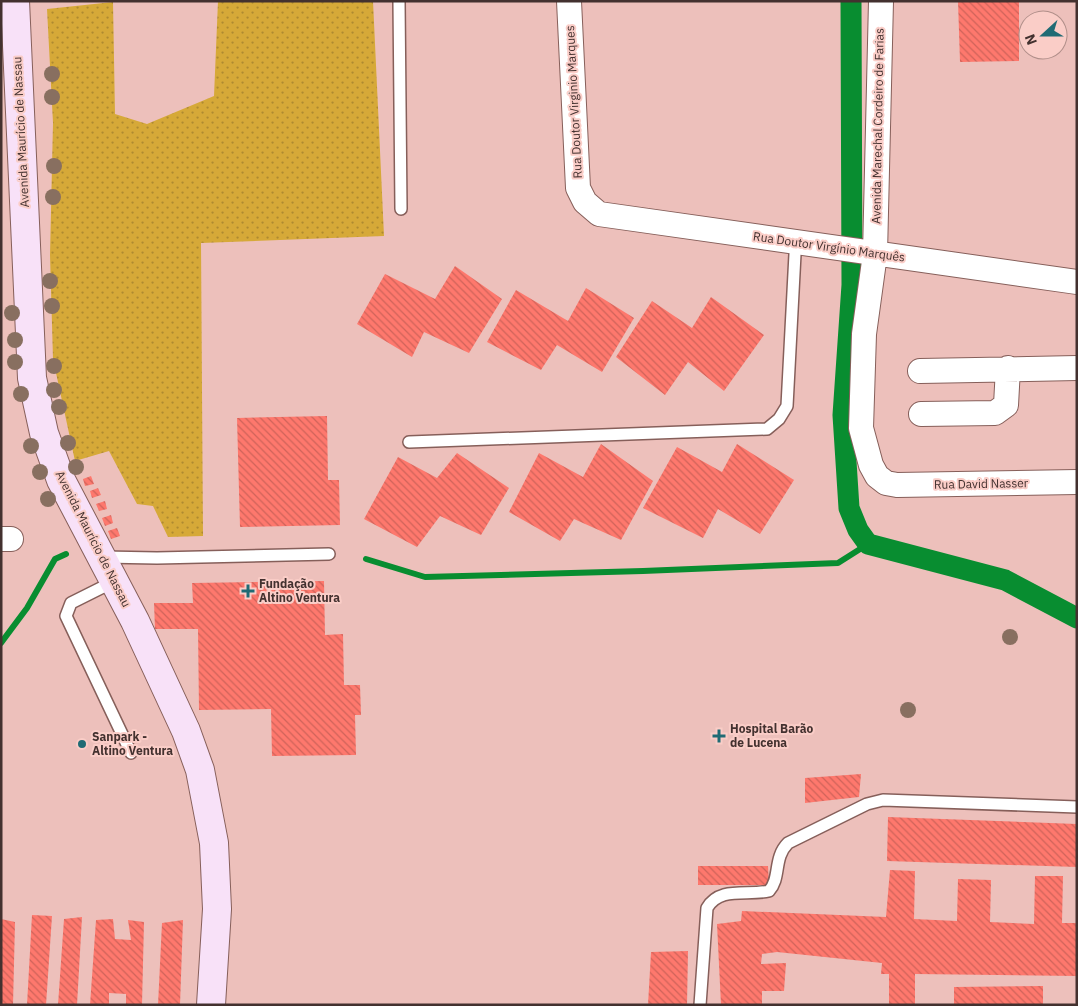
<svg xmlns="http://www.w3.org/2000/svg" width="1078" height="1006" font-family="'IBM Plex Sans',sans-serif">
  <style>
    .grass { fill: url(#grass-dots) }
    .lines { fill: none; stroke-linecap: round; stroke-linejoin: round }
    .stream { stroke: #088d30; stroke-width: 6 }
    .canal { stroke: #088d30; stroke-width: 21 }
    .building { fill: url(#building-back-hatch) }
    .service-casing { stroke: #865f5a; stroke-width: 14 }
    .minor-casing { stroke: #865f5a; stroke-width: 26 }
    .secondary-casing { stroke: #865f5a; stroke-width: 30 }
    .service { stroke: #fff; stroke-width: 11 }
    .minor { stroke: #fff; stroke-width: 24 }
    .secondary { stroke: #f8e1f8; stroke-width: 28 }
    .tree { fill: #886f60 }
    .poi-dot { fill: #206b74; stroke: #facdc7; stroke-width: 2 }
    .labels { text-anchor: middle; stroke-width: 4; stroke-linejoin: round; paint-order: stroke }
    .street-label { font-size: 12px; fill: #43312f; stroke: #facdc7 }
    .poi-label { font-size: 12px; font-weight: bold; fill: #43312f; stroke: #facdc7; text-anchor: start }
  </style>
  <defs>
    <pattern id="grass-dots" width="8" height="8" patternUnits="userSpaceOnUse" patternTransform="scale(1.25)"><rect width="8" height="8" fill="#d6a938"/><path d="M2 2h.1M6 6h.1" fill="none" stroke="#af8a30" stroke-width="1.8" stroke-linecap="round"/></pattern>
    <pattern id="building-back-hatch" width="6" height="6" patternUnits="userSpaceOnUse" patternTransform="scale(1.25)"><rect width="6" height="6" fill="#fe786d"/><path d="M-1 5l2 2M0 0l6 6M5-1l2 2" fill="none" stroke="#cf635a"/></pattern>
  </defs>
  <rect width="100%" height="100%" fill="#edc0bb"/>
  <path class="grass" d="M218 1H373L384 236 201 243 203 536 168 537 153 506 137 504 109 451 75 461 53 359 50 255 53 123 47 9 113 2 115 114 147 124 214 96Z"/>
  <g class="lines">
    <path class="stream" d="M366 559 425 577 643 571 838 563 868 544
      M1 643 27 608 55 559 66 554"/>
    <path class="canal" d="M851 1 852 285 843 415 849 508 858 530 868 544 1005 580 1077 618"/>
  </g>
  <path class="building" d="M958 1H1019V61L960 62Z
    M455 266 502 299 469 353 424 332 412 357 357 324 385 274 435 299Z
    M586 288 634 318 602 372 557 345 541 370 487 342 516 290 568 321Z
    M711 297 764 335 724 391 688 362 665 395 616 357 652 301 692 328Z
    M327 416 328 480H339L340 525 240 527 237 418Z
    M601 444 653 481 621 540 574 519 560 541 509 512 539 453 583 477Z
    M737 444 794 480 760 534 718 509 703 538 643 508 677 447 722 472Z
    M457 453 509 488 481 535 440 516 417 547 364 519 398 457 437 478Z
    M91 476 94 484 85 486 83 479Z
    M98 488 101 495 92 498 90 491Z
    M105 501 107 509 99 511 96 504Z
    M111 515 113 523 105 526 102 518Z
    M117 528 120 536 111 539 108 531Z
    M324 581 325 635 343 634 344 685H360L361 715H355L356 755 272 756 271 709 199 710 198 629H155L154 603H193L192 583Z
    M861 774 859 797 805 803V778Z
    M888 817 1077 824V867L887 861Z
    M698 866H768L769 885H698Z
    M890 870 915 871 914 919 957 921 958 879 991 880 990 922 1034 924 1035 876H1063L1062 923H1077V976L915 974V1005H889V974H881L882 963 777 952 762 954 761 964 786 963 784 991H762V1005H721L717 924 741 921 742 911 886 917Z
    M32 915 52 916 46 1005H27Z
    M82 917 77 1005H58L64 919Z
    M1 919 15 922 13 1005H1Z
    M113 919 115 939 131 940 128 920 144 922 142 1005H126V994L109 993V1005H90L96 920Z
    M183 920 180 1005H158L162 923Z
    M688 951 687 1005H648L651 952Z
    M1043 986V1005H954V987Z"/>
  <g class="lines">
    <defs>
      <path id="service" d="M399 1 401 209
        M409 442 767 429 779 419 787 406 795 254
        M103 557 157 558 329 554
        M115 581 71 603 66 616 131 753
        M700 1005 707 908C720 886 747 896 769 891 781 878 773 858 788 843L867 804 883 800 1077 807"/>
      <path id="minor" d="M569 1 578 188 585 202 599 214 1077 282
        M881 1 875 254 864 334 861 428 871 465 877 476 886 483 897 485 1077 482
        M920 371 1077 368
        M921 414 995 413 1006 405 1008 368
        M1 539H11"/>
      <path id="secondary" d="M15 1 32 378 44 433 61 480 135 621 186 731 200 770 214 843 217 909 211 1005"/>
    </defs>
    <use href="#service" class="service-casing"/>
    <use href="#minor" class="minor-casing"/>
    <use href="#secondary" class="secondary-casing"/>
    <use href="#service" class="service"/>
    <use href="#minor" class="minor"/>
    <use href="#secondary" class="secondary"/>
  </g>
  <g class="tree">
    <circle cx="52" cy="74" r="8"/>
    <circle cx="52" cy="97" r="8"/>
    <circle cx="54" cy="166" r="8"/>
    <circle cx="53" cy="197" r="8"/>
    <circle cx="50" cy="281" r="8"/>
    <circle cx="52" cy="306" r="8"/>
    <circle cx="12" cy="313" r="8"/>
    <circle cx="15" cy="340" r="8"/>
    <circle cx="15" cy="362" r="8"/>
    <circle cx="54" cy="366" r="8"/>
    <circle cx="54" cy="390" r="8"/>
    <circle cx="21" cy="394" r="8"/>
    <circle cx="59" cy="407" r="8"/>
    <circle cx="68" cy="443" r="8"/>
    <circle cx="31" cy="446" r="8"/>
    <circle cx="76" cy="467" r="8"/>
    <circle cx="40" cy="472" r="8"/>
    <circle cx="48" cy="499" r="8"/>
    <circle cx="1010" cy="637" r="8"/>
    <circle cx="908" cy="710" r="8"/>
  </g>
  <g class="poi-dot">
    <path d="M245.5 583.5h5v5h5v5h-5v5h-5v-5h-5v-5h5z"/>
    <path d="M716.5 728.5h5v5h5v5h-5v5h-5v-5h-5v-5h5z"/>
    <circle cx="82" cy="744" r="5"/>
  </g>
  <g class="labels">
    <g class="street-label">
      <text transform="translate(574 102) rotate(-93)" y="4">Rua Doutor Virginio Marques</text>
      <text transform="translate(878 126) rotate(-89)" y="4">Avenida Marechal Cordeiro de Farias</text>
      <text transform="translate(21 132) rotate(-93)" y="4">Avenida Maurício de Nassau</text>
      <text transform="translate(829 247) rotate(8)" y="4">Rua Doutor Virgínio Marquês</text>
      <text transform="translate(981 484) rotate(-1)" y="4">Rua David Nasser</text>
      <text transform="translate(93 539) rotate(63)" y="4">Avenida Maurício de Nassau</text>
    </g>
    <g class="poi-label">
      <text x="259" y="588">Fundação<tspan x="259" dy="14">Altino Ventura</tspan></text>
      <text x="730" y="733">Hospital Barão<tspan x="730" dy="14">de Lucena</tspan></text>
      <text x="92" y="741">Sanpark -<tspan x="92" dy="14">Altino Ventura</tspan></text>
    </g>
  </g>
  <rect width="1078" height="1006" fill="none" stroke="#43312f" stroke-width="5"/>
  <g transform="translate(1043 35) rotate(249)"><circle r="24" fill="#facdc7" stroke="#b18f8a"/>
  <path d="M0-4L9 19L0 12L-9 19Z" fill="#206b74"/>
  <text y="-8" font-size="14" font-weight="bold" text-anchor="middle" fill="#43312f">N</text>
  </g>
</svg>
